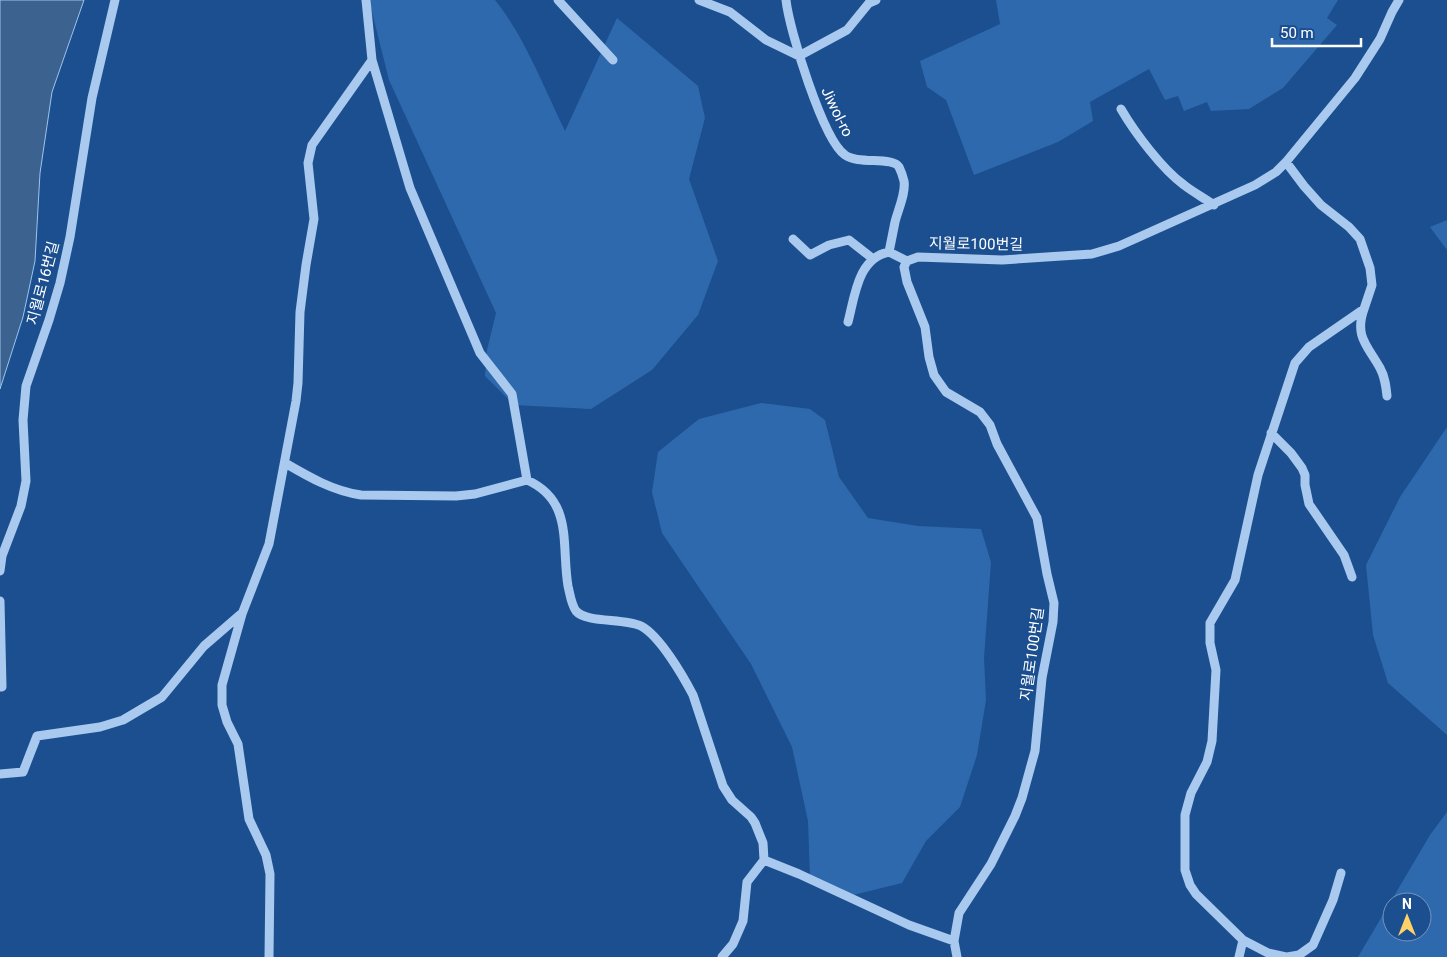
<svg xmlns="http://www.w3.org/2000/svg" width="1447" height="957" font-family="Roboto,'Noto Sans KR',sans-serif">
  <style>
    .green { fill: #2e69ad; fill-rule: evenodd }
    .water { fill: #3c6290; stroke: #9cc4f0 }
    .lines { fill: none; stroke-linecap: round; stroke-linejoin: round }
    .minor { stroke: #a9c9ee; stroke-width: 9 }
    .labels { text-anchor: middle; stroke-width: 4; stroke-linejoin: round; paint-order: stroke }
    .street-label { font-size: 15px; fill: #fff; stroke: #1b4f8f }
  </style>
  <rect width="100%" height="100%" fill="#1b4f8f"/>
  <path class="green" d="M371 0H495C525 37 544 88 565 131L617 18 698 86 705 118 689 179 718 261 698 315 652 370 591 409 514 405 485 376 487 350 496 313 389 80 370 4Z
    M996 0H1338L1327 18 1337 25 1283 88 1249 109 1211 111 1207 102 1184 111 1178 96 1165 100 1149 69 1090 102 1093 121 1058 142 974 175 946 100 927 87 920 61 1000 24Z
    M1447 220V250L1430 227Z
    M761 403 810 409 825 420 839 477 868 518 918 526 981 529 991 562 984 658 986 700 977 755 960 807 926 841 902 883 849 896 810 877 808 821 792 747 751 664 662 533 652 492 658 452 699 419Z
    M1447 427V735L1388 683 1373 635 1366 565 1400 497Z
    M1447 812V957H1358L1430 835ZM1392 902H1422V932H1392Z"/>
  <path class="water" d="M0 0H84L52 92 40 173 35 261 23 317 0 389Z"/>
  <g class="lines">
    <path class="minor" d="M366 0 372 60 410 188 480 353 512 394 527 480
      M558 0 613 60
      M699 0 730 12 766 40 799 56 847 30 869 3 876 0
      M786 0C789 29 823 140 845 155 858 165 893 156 899 167 901 171 903 177 904 181 906 193 898 210 895 222 893 232 891 242 889 252
      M1121 109C1135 133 1162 169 1184 185 1193 192 1204 198 1214 205
      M793 239 810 255 829 245 849 240 872 258
      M1364 309C1354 337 1368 346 1380 368 1385 377 1386 386 1387 396
      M848 322C855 295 858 258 889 252L907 261
      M1271 433 1291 453 1302 468 1305 475V485L1309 504 1344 555 1352 577
      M285 463C309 477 333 491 361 495L456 496 475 494 527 480C574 501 561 545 568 586 570 594 571 604 576 611 586 623 624 618 641 626 660 636 683 676 693 695L723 786 732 800 751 817 755 823 763 843 764 860 747 882 743 921 733 944 722 957
      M0 571 2 556 21 506 26 481 23 420 26 386 49 320 60 283 70 237 92 98 115 0
      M0 601 2 687H0
      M0 774 23 772 37 736 100 727 123 720 162 697 204 646 241 614
      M764 860 799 874 909 925 954 941
      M1243 940 1268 953 1286 957
      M269 957 270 874 266 855 249 819 238 744 227 722 222 705V685L242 614 269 544 296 401 298 383 300 312 306 265 314 219 308 163 312 145 372 60
      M957 957 954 941 959 913 991 864 1015 816 1022 798 1035 751 1042 678 1053 622 1054 603 1047 574 1037 518 997 444 990 425 980 412 946 392 934 375 929 357 925 327 907 282 904 267 907 261 918 257 1002 260 1092 254 1119 246 1255 185 1276 172 1286 162 1355 78 1380 39 1392 12 1399 0
      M1239 957 1243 940 1196 894 1190 885 1185 870V815L1191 793 1207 762 1212 741 1216 670 1210 643V623L1235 580 1258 475 1295 363 1309 347 1364 309 1372 285 1370 268 1360 239 1349 227 1321 205 1304 186 1286 162
      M1287 957 1299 955 1313 945 1333 900 1341 873"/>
  </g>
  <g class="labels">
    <g class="street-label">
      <text transform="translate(837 112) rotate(64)" y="5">Jiwol-ro</text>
      <text transform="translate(976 244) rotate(1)" y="5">지월로100번길</text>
      <text transform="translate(43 283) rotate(-75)" y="5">지월로16번길</text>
      <text transform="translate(1032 654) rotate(-82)" y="5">지월로100번길</text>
    </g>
  </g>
  <g transform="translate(1407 917)"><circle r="24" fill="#1b4f8f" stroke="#7695bc"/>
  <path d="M0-4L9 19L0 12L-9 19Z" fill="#ffd166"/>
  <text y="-8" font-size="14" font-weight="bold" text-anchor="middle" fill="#ffffff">N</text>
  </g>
  <path d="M1272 38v8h89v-8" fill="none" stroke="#ffffff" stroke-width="2.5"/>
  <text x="1280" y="38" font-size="15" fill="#ffffff" stroke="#1b4f8f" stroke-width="4" paint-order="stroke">50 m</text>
</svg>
